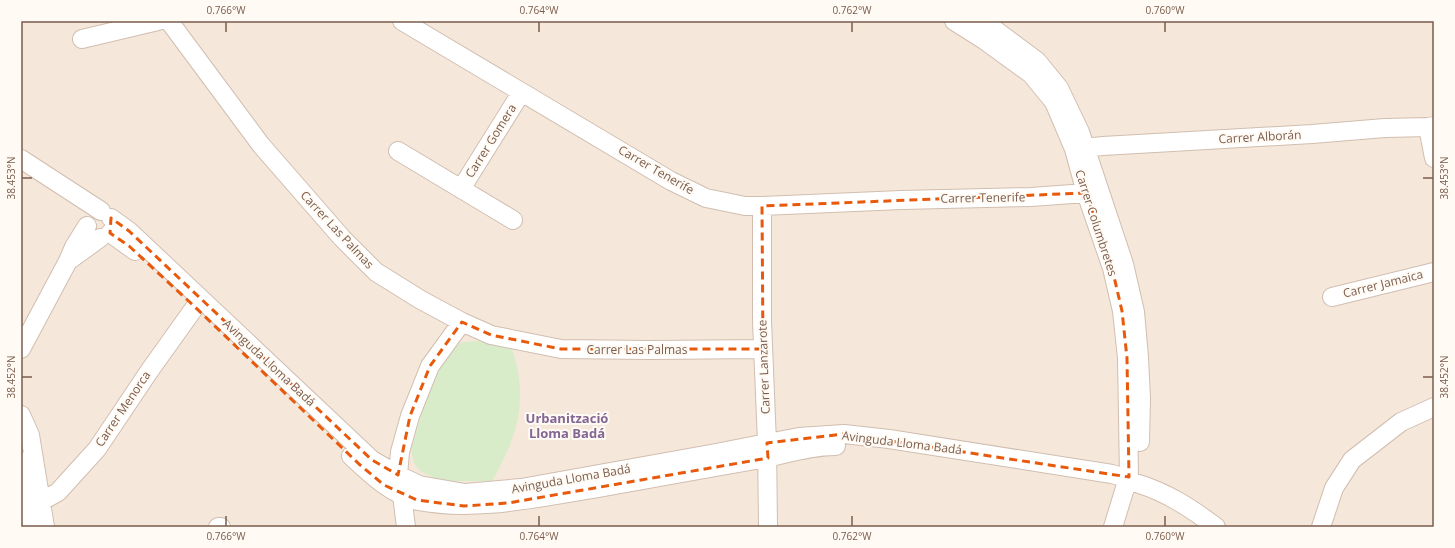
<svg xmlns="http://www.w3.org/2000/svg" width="1455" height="548" font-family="'Open Sans',sans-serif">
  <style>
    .residential { fill: #f5e8da }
    .green { fill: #d8ecc9 }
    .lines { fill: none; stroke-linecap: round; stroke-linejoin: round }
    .minor-casing { stroke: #d1beb0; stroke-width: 20 }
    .minor { stroke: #fff; stroke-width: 18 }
    .marked { fill: none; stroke: #e8590c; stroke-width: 3; stroke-dasharray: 8 5; stroke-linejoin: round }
    .ticks { fill: none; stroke: #7a5c4d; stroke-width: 1.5 }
    .labels { text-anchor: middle; stroke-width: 4; stroke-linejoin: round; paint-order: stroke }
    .street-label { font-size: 12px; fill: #7a5c4d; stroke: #fffaf3 }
    .neighbourhood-label { font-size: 13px; font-weight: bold; fill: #846695; stroke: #fffaf3 }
    .neatline { fill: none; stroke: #7a5c4d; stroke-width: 1.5 }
    .ticks-label { font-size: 10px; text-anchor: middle; fill: #7a5c4d }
  </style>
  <rect width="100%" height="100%" fill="#fdf6ec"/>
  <path class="residential" d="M21 21H1434V527H21Z"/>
  <path class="green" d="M480 341 512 349C529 399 518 436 492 481H441L420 471 414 463 411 450 427 394 446 356 462 342Z"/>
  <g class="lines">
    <defs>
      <path id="minor" d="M169 21 261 145 342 238 376 272 421 300 462 322 491 335 561 349 650 350 763 349
        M402 21 671 181 706 198 745 206H762L901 200 1031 197 1086 193 1103 201
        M954 21 984 40 1031 74 1054 102 1074 149 1086 193 1112 268 1122 311 1127 358 1129 477
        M979 21 994 29 1037 61 1059 88 1080 132 1124 264 1135 312 1139 357 1141 399 1140 442
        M82 39 158 21
        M1428 127 1434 158
        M1074 149 1103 146 1312 134 1385 128 1428 127 1434 126
        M398 151 513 220
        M21 159 101 211
        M461 189 521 93
        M762 206V321L767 443 768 527
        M111 218 129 231 372 460 398 475 419 485 465 493 521 488 716 453 799 437 844 434 889 439 1112 474 1126 478
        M110 233 135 251
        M71 259 100 238
        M1332 297 1434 272
        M21 349 68 261 74 247 87 226
        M21 415 30 435 45 527
        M351 456C370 474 392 495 418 501 476 512 534 498 592 489 648 479 705 469 761 459 786 454 810 446 836 446
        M21 461 32 527
        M1139 484C1168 493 1192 509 1216 527
        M42 501 58 492 97 449 150 370 195 307
        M218 527H221
        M406 527 402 495 398 475 400 452 410 416 430 366 462 322
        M1113 527 1125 488
        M1321 527 1334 488 1352 460 1401 422 1434 407"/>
    </defs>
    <use href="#minor" class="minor-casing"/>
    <use href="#minor" class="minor"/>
  </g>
  <path class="marked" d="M1086 193 1112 268 1122 311 1127 358 1129 477 844 434 767 443 768 458 508 503 464 506 417 500 384 485 359 464 195 307 129 246 110 233 111 218 129 231 372 460 398 475 410 416 430 366 462 322 491 335 561 349H763L762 206Z"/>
  <path class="ticks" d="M226 22V32M539 22V32M852 22V32M1165 22V32M22 178H32M1423 178H1433M22 377H32M1423 377H1433M226 516V526M539 516V526M852 516V526M1165 516V526"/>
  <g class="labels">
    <g class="street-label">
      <text transform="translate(1260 137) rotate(-3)" y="4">Carrer Alborán</text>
      <text transform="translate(491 141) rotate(-58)" y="4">Carrer Gomera</text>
      <text transform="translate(656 170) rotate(30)" y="4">Carrer Tenerife</text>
      <text transform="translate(983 198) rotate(-1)" y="4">Carrer Tenerife</text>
      <text transform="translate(1096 223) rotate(72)" y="4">Carrer Columbretes</text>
      <text transform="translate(337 230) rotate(47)" y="4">Carrer Las Palmas</text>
      <text transform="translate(1383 284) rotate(-14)" y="4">Carrer Jamaica</text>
      <text x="637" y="354">Carrer Las Palmas</text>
      <text transform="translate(269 363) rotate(43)" y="4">Avinguda Lloma Badá</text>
      <text transform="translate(764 367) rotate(-92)" y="4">Carrer Lanzarote</text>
      <text transform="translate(123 409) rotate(-56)" y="4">Carrer Menorca</text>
      <text transform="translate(902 443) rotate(7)" y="4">Avinguda Lloma Badá</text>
      <text transform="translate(571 479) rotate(-10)" y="4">Avinguda Lloma Badá</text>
    </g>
    <g class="neighbourhood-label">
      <text x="567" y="423">Urbanització<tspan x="567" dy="15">Lloma Badá</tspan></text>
    </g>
  </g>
  <rect width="1455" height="548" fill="none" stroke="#fffaf3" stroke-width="44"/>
  <rect x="22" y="22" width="1411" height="504" class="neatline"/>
  <g class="ticks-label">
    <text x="226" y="14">0.766°W</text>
    <text x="539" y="14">0.764°W</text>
    <text x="852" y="14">0.762°W</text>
    <text x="1165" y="14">0.760°W</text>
    <text transform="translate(11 178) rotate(-90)" y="4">38.453°N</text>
    <text transform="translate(1444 178) rotate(-90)" y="4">38.453°N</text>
    <text transform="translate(11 377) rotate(-90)" y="4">38.452°N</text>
    <text transform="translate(1444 377) rotate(-90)" y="4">38.452°N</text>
    <text x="226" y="540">0.766°W</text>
    <text x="539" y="540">0.764°W</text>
    <text x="852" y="540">0.762°W</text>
    <text x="1165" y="540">0.760°W</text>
  </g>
</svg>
